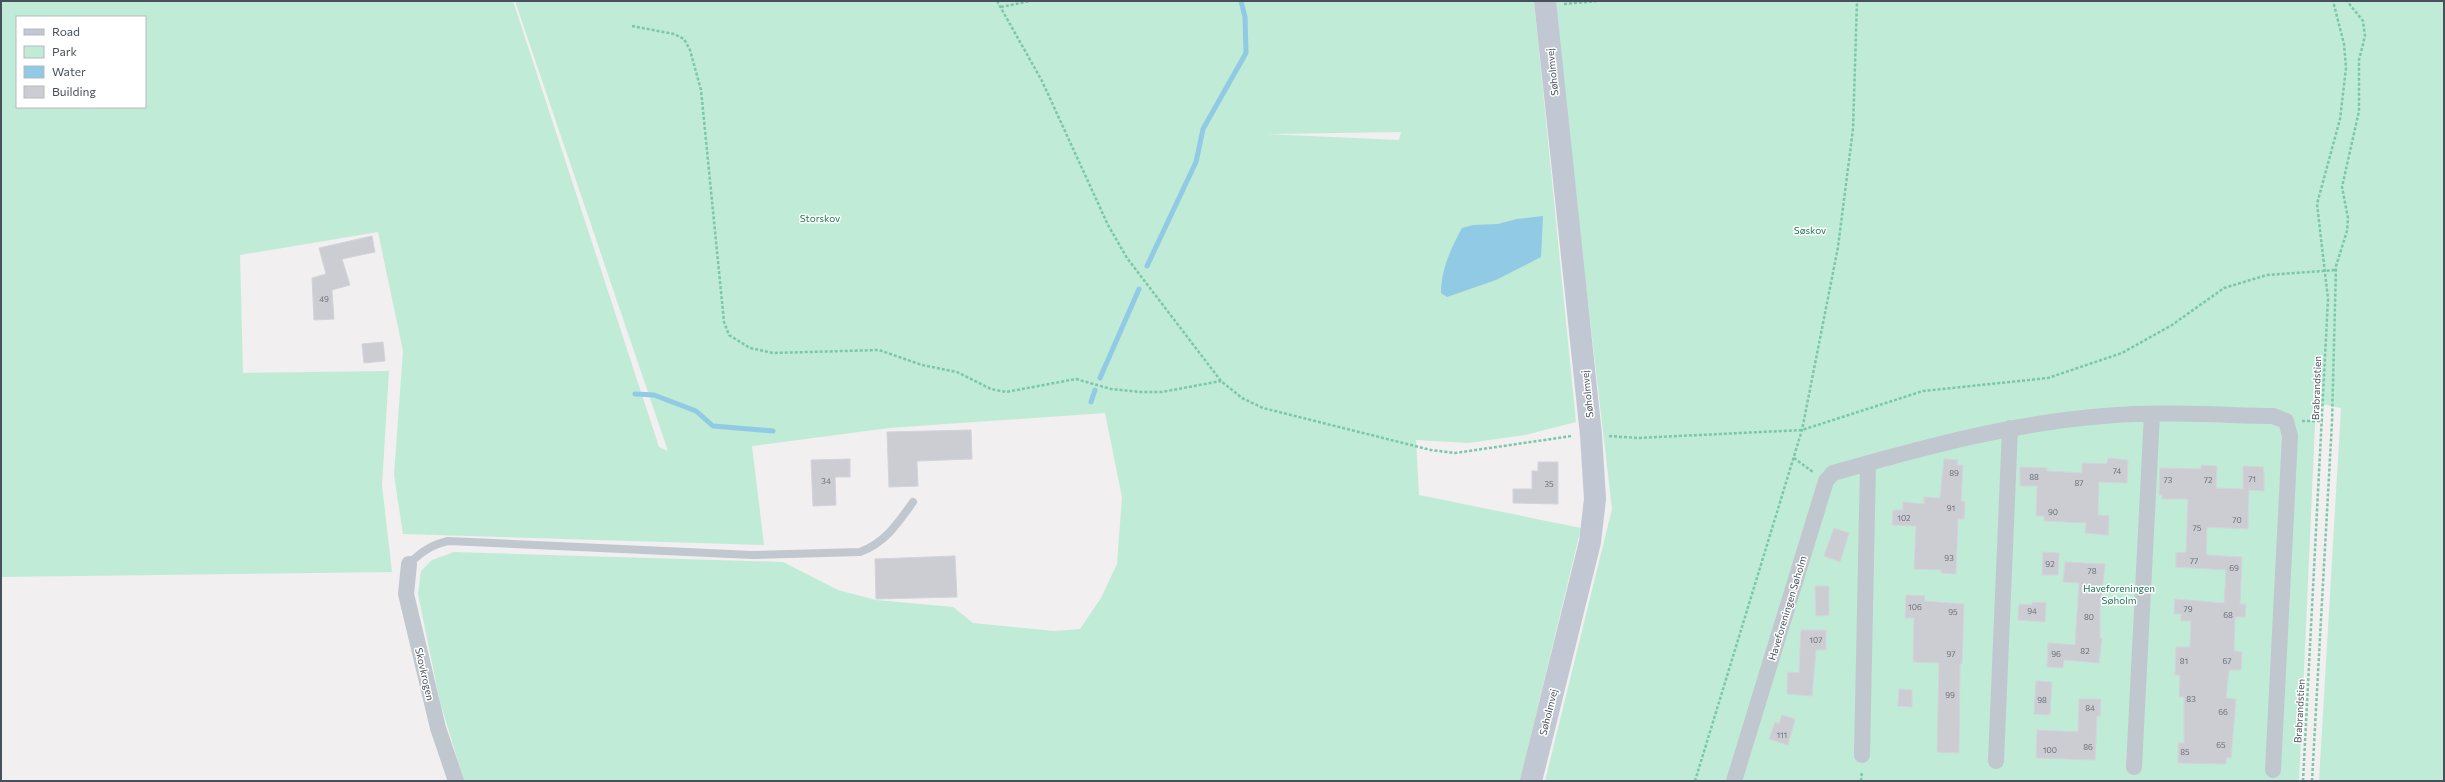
<svg xmlns="http://www.w3.org/2000/svg" width="2445" height="782" font-family="Commissioner,sans-serif">
  <style>
    .green { fill: #c0ebd6; fill-rule: evenodd }
    .water { fill: #91cae5 }
    .lines { fill: none; stroke-linecap: round; stroke-linejoin: round }
    .stream { stroke: #91cae5; stroke-width: 5 }
    .building { fill: #cccdd3; stroke: #d3d4da }
    .path { stroke: #7bc7aa; stroke-width: 2.5; stroke-dasharray: 3 2; stroke-linecap: butt }
    .lane { stroke: #c0c7cf; stroke-width: 8 }
    .street { stroke: #c0c7cf; stroke-width: 16 }
    .secondary { stroke: #c1c8d4; stroke-width: 22 }
    .labels { text-anchor: middle; stroke-width: 3; stroke-linejoin: round; paint-order: stroke }
    .number-label { font-size: 8px; fill: #696f79 }
    .street-label { font-size: 10px; fill: #48505b; stroke: #fff }
    .park-label { font-size: 10px; fill: #1e7654; stroke: #fff }
  </style>
  <rect width="100%" height="100%" fill="#f1efef"/>
  <path class="green" d="M1 1H513L659 447 668 451 515 1H1534L1576 422 1525 435 1468 443 1416 440 1419 495 1581 528 1520 781H464L440 702 418 594 421 571 432 560 454 552 783 562 838 590 876 600 953 607 973 623 1054 631 1080 629 1101 598 1117 564 1122 497 1105 413 889 428 752 446 764 545 403 534 394 475 403 351 378 232 240 255 243 373 389 371 382 485 392 572 1 577ZM17 17H145V107H17ZM1401 132 1399 140 1266 134Z
    M1553 1H2444V781H2319L2341 408 2316 403 2299 781H1545L1612 509Z"/>
  <path class="water" d="M1543 216 1541 257 1496 280 1447 297 1441 293C1441 270 1451 248 1462 228L1473 225 1498 224 1517 219Z"/>
  <g class="lines">
    <path class="stream" d="M1147 266 1196 162 1203 129 1246 53 1245 17 1241 1
      M1100 378 1139 289
      M635 394 654 395 696 411 713 426 773 431
      M1091 402 1095 390"/>
  </g>
  <path class="building" d="M372 236 375 252 342 259 350 285 332 290 334 319 314 320 312 278 326 274 319 248Z
    M383 342 385 361 364 363 362 344Z
    M971 430 972 459 917 461 918 486 889 487 887 432Z
    M2108 458 2128 460 2127 483 2099 482 2098 515 2109 516 2108 535 2085 533 2086 523 2044 521V516H2036L2037 486H2020V467L2047 468V471L2082 473V463L2107 464Z
    M850 459V477H835L836 505 813 506 811 460Z
    M1944 459 1958 460 1957 465H1963L1961 501 1965 502 1964 519H1958L1956 574 1941 573V570L1914 569 1916 526 1892 525 1893 510H1903V502L1924 504V497L1940 498Z
    M1538 462H1558V504L1513 503V489H1532V471H1538Z
    M2201 465 2217 466 2216 488 2243 489V466L2263 467 2264 474V491L2249 490 2248 529 2207 527 2206 555 2242 557 2240 604H2246L2245 617H2235L2234 651 2242 652 2241 670H2229L2226 698 2236 699 2231 758 2227 757 2226 764 2178 763V743H2184V697H2179L2180 675H2175L2176 647H2190L2191 621H2181V614H2174L2175 599 2224 603 2226 570 2176 567V553L2186 552 2188 499H2162V495H2159L2160 468 2201 469Z
    M1834 528 1849 533 1840 562 1824 556Z
    M2043 552 2059 553 2058 575H2042Z
    M955 556 957 597 876 599 875 559Z
    M2065 562 2105 564 2100 610V638H2102L2099 663 2064 660 2063 668 2047 667 2048 643 2075 645 2079 583 2063 582Z
    M1815 586H1829V615L1816 616Z
    M1906 595 1925 596 1924 601 1964 604 1962 664H1960L1959 753 1937 752 1939 663 1913 662 1914 618H1905Z
    M2032 602 2046 603 2045 622 2018 620 2019 604 2032 605Z
    M1801 630H1826V650H1816L1812 696 1787 694 1788 672 1799 673Z
    M2036 681 2052 682 2050 715 2034 714Z
    M1899 689 1912 690V707L1898 706Z
    M2079 699H2101L2100 716H2097L2095 760 2036 758 2037 730 2078 732Z
    M1782 715 1795 719 1788 745 1769 739 1775 722 1779 724Z"/>
  <g class="lines">
    <path class="path" d="M997 1 1042 81 1108 225 1127 258 1221 381 1242 398 1263 408 1431 450 1455 453 1572 436
      M1564 4 1597 1
      M1001 7 1030 1
      M632 26 674 34 684 39 690 50 701 90 724 322 729 335 750 348 773 353 879 350 922 365 957 372 991 389 1006 392 1076 379 1111 389 1141 392H1162L1221 381
      M2302 421H2323
      M1609 436 1638 438 1802 430 1923 391 2048 378 2122 353 2172 325 2224 288 2267 275 2336 270
      M1794 458 1813 472
      M1695 781 1802 430 1838 247 1853 129 1857 1
      M1861 781 1862 771
      M2303 781 2328 299 2317 204 2340 119 2346 68 2344 44 2333 1
      M2312 781 2332 422 2336 266 2347 231 2348 218 2342 187 2359 111V60L2365 36 2363 21 2347 1"/>
    <path class="lane" d="M409 564C421 552 431 545 448 541L752 555 860 552C885 543 898 523 913 502"/>
    <path class="street" d="M409 564 406 594 438 728 456 781
      M1862 755 1868 463
      M1996 761 2010 428
      M2134 767 2152 414
      M1734 781 1826 481 1833 473C1921 448 2012 423 2104 416 2160 411 2217 415 2273 416L2286 421 2290 436 2273 770"/>
    <path class="secondary" d="M1531 781 1590 542 1595 499 1591 435 1545 1"/>
  </g>
  <g class="labels">
    <g class="number-label">
      <text x="324" y="302">49</text>
      <text x="2117" y="474">74</text>
      <text x="1954" y="476">89</text>
      <text x="2034" y="480">88</text>
      <text x="2252" y="482">71</text>
      <text x="2168" y="483">73</text>
      <text x="2208" y="483">72</text>
      <text x="826" y="484">34</text>
      <text x="2079" y="486">87</text>
      <text x="1549" y="487">35</text>
      <text x="1951" y="511">91</text>
      <text x="2053" y="515">90</text>
      <text x="1904" y="521">102</text>
      <text x="2237" y="523">70</text>
      <text x="2197" y="531">75</text>
      <text x="1949" y="561">93</text>
      <text x="2194" y="564">77</text>
      <text x="2050" y="567">92</text>
      <text x="2234" y="571">69</text>
      <text x="2092" y="574">78</text>
      <text x="1915" y="610">106</text>
      <text x="2188" y="612">79</text>
      <text x="2032" y="614">94</text>
      <text x="1953" y="615">95</text>
      <text x="2228" y="618">68</text>
      <text x="2089" y="620">80</text>
      <text x="1816" y="643">107</text>
      <text x="2085" y="654">82</text>
      <text x="1951" y="657">97</text>
      <text x="2056" y="657">96</text>
      <text x="2184" y="664">81</text>
      <text x="2227" y="664">67</text>
      <text x="1950" y="698">99</text>
      <text x="2191" y="702">83</text>
      <text x="2042" y="703">98</text>
      <text x="2090" y="711">84</text>
      <text x="2223" y="715">66</text>
      <text x="1782" y="738">111</text>
      <text x="2221" y="748">65</text>
      <text x="2088" y="750">86</text>
      <text x="2050" y="753">100</text>
      <text x="2185" y="755">85</text>
    </g>
    <g class="street-label">
      <text transform="translate(1552 72) rotate(-96)" y="4">Søholmvej</text>
      <text transform="translate(2316 388) rotate(-88)" y="4">Brabrandstien</text>
      <text transform="translate(1587 394) rotate(-96)" y="4">Søholmvej</text>
      <text transform="translate(1787 608) rotate(-73)" y="4">Haveforeningen Søholm</text>
      <text transform="translate(425 674) rotate(77)" y="4">Skovkrogen</text>
      <text transform="translate(2299 711) rotate(-87)" y="4">Brabrandstien</text>
      <text transform="translate(1548 712) rotate(-76)" y="4">Søholmvej</text>
    </g>
    <g class="park-label">
      <text x="820" y="222">Storskov</text>
      <text x="1810" y="234">Søskov</text>
      <text x="2119" y="592">Haveforeningen<tspan x="2119" dy="12">Søholm</tspan></text>
    </g>
  </g>
  <rect width="2445" height="782" fill="none" stroke="#48505b" stroke-width="4"/>
  <rect x="16" y="16" width="130" height="92" fill="#ffffff" stroke="#b6b9bd"/>
  <rect x="24" y="29" width="20" height="6" fill="#c1c8d4" stroke="#b6b9bd"/>
  <text x="52" y="36" font-size="12" fill="#48505b">Road</text>
  <rect x="24" y="46" width="20" height="12" fill="#c0ebd6" stroke="#b6b9bd"/>
  <text x="52" y="56" font-size="12" fill="#48505b">Park</text>
  <rect x="24" y="66" width="20" height="12" fill="#91cae5" stroke="#b6b9bd"/>
  <text x="52" y="76" font-size="12" fill="#48505b">Water</text>
  <rect x="24" y="86" width="20" height="12" fill="#cccdd3" stroke="#b6b9bd"/>
  <text x="52" y="96" font-size="12" fill="#48505b">Building</text>
</svg>
